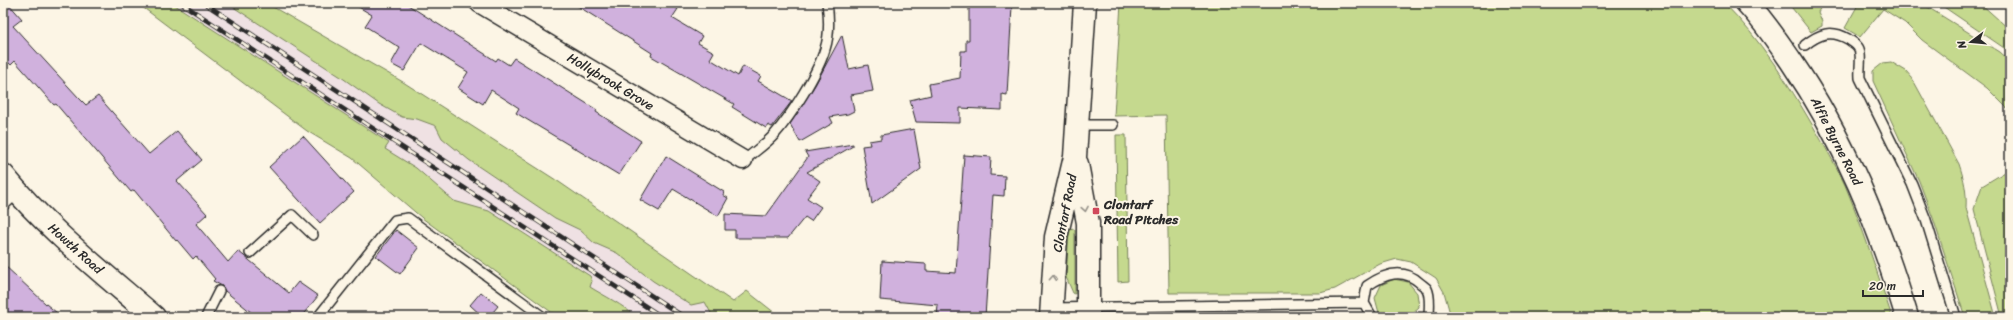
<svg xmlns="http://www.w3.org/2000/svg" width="2013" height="320" font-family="Sriracha,sans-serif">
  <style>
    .built { fill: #efe1e3 }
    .green { fill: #c5d98e; stroke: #78825c }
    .building { fill: #d0b1dd; stroke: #2b2b2b }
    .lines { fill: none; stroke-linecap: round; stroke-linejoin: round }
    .service-casing { stroke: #2b2b2b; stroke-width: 12 }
    .minor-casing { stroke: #2b2b2b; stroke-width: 21 }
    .secondary-casing { stroke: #2b2b2b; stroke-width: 25 }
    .service { stroke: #fcf5e5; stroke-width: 9 }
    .minor { stroke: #fcf5e5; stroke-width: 18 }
    .secondary { stroke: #fcf5e5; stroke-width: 22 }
    .rail-casing { stroke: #2b2b2b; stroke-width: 4.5 }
    .rail { stroke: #fcf5e5; stroke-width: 3; stroke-dasharray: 9; stroke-linecap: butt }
    .oneway { stroke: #949088 }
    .poi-dot { fill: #d1495b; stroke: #fcf5e5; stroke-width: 1.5 }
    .labels { text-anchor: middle; stroke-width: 4; stroke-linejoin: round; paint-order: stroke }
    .street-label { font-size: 13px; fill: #2b2b2b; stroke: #fcf5e5 }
    .poi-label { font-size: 13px; font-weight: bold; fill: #2b2b2b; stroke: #fcf5e5; text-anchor: start }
  </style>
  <rect width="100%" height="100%" fill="#fcf5e5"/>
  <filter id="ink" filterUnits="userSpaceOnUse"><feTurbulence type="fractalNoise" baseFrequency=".025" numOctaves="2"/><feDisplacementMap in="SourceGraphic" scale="8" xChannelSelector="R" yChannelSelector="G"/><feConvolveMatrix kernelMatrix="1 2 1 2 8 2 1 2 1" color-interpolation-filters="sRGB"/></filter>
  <g filter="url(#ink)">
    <path class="built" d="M137 3H266L403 82 559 182 733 302 747 291 780 317H558L422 218 352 158 307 131Z"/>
    <path class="green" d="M137 3H172L389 143 385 149 416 168 454 201 489 211 590 276 592 281 590 287C606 297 622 304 636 317H558L422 218 352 158 307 131Z
      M227 3H266L403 82 559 182 733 302 747 291 780 317H713L705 302 691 305 653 281 617 253 594 243 580 230 555 218 469 160 442 138 436 126 417 119 402 117 379 104 341 77Z
      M1121 3H1724C1760 39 1788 83 1813 126 1824 145 1836 165 1845 185 1863 228 1877 272 1892 317H1451L1444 292 1436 278 1411 262 1397 259 1380 264 1335 289 1320 293H1169L1166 115 1114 116Z
      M1788 3H1823L1818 12 1822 21V26L1811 32Z
      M1859 3H1921L2000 52 2010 61V111L1987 88 1922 40 1905 23 1883 9 1860 37 1845 28Z
      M1938 3H1980L2010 30V52Z
      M1891 62 1906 71 1912 78 1959 164C1964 179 1967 192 1966 208L1996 317H1965L1933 218 1919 181 1873 81V71L1883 63Z
      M1116 135H1126L1128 281 1118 282Z
      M2010 169V317H2002L1974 209 1982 186Z
      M1072 228 1075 230V294L1073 293 1066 277 1069 231Z
      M1394 279 1408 282 1417 293 1419 307 1408 317H1389L1379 313 1375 298 1381 285Z"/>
    <path class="building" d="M3 3H8L22 19 13 26 79 98 86 105 98 96 149 154 177 131 202 160 177 181 207 214 196 224 228 262 238 251 289 293 298 282 318 296 301 317H257L225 291 222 286 213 281 215 279 196 256 193 259 177 240 176 241 134 190 131 192 56 104 54 105 15 61 11 65 3 57Z
      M352 3H405L496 61 498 58 509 65 514 58 597 110 596 112 641 141 619 175 516 113 519 108 491 90 483 104 458 88 468 72 421 43 404 71 391 64 400 48 365 26 372 15Z
      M573 3H668L678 9 672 18 702 36 698 43 714 52 710 59 738 76 743 66 761 76 758 81 792 101 772 127 768 125 766 128 732 107 734 104 651 56 652 53Z
      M969 3H1009V6H1012L1007 95 1002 94V110L960 108V123L916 122 910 100 931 95 929 84 960 78 961 51H966V40H969Z
      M842 35 849 69 868 65 873 91 851 95 854 111 848 114 830 117 833 123 800 142 790 124 815 85Z
      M914 129 921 169 872 204 862 146 870 145 869 141 881 139V135Z
      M303 136 354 192 320 223 269 167Z
      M853 144V146L807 172 820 181 807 198 821 207 811 221 805 217 788 238H735V230H725V214L766 216 808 157 805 152Z
      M964 155 991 157 990 175 1005 176 1004 196 993 195 985 317H937L938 305 880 300 882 261 926 264V271L956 273Z
      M666 156 724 192 723 195 728 198 718 216 673 189 659 211 640 200Z
      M396 230 419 248 400 274 376 256Z
      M3 264 46 304 62 317H3Z
      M481 292 498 306 489 317H483L470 305Z"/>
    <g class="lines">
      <defs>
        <path id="service" d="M1805 45C1819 34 1831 29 1848 39 1852 42 1857 44 1859 49 1862 57 1859 69 1860 78L1912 184 1926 220 1956 317
          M1078 125H1113
          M743 160 746 159C755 151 766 144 774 135 791 116 818 73 825 49 830 34 829 17 827 3
          M250 253 292 215 313 235
          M1051 308 1364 303
          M206 317 219 291
          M318 317 395 220 408 218 543 317
          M1372 317 1364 303 1367 286C1384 274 1403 267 1420 283 1422 285 1426 287 1427 289 1431 297 1429 308 1429 317"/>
        <path id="minor" d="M479 3 743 160
          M3 200 15 189"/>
        <path id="secondary" d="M1747 3C1764 21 1777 41 1791 61 1845 140 1879 225 1907 317
          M1077 164 1088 223V317
          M3 175C46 228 102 272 154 317
          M1051 317 1056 237 1075 157 1085 3"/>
      </defs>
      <use href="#service" class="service-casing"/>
      <use href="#minor" class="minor-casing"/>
      <use href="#secondary" class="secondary-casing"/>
      <use href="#service" class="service"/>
      <use href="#minor" class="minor"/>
      <use href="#secondary" class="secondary"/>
      <defs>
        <path id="rail" d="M181 3 662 317
          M204 3 684 317"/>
      </defs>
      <use href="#rail" class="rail-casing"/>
      <use href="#rail" class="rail"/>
    </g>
    <defs><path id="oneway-chevron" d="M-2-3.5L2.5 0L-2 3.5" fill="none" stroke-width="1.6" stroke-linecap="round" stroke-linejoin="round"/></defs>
    <g class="oneway">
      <use href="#oneway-chevron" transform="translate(1085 209) rotate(80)"/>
      <use href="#oneway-chevron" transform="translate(1053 278) rotate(-86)"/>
    </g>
  </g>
  <rect class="poi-dot" x="1092" y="207" width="8" height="8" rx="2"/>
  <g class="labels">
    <g class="street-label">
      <text transform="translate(611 81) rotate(31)" y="5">Hollybrook Grove</text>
      <text transform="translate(1837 141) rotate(63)" y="5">Alfie Byrne Road</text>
      <text transform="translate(1064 213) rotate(-79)" y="5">Clontarf Road</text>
      <text transform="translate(76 248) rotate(42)" y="5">Howth Road</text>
    </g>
    <g class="poi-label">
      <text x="1104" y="209">Clontarf<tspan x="1104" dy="15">Road Pitches</tspan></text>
    </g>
  </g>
  <rect width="2013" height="320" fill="none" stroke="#fcf5e5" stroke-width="16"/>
  <rect x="8" y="8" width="1997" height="304" fill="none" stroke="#2b2b2b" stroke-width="1.5" filter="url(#ink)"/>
  <g transform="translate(1971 42) rotate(254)" stroke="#fcf5e5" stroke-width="3" paint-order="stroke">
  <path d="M0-3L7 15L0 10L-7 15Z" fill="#2b2b2b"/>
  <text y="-6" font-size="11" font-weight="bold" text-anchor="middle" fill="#2b2b2b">N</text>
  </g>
  <path d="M1863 290v6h60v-6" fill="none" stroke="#2b2b2b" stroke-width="2"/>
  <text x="1869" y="290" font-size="12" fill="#2b2b2b" stroke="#fcf5e5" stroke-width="3" paint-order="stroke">20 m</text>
</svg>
